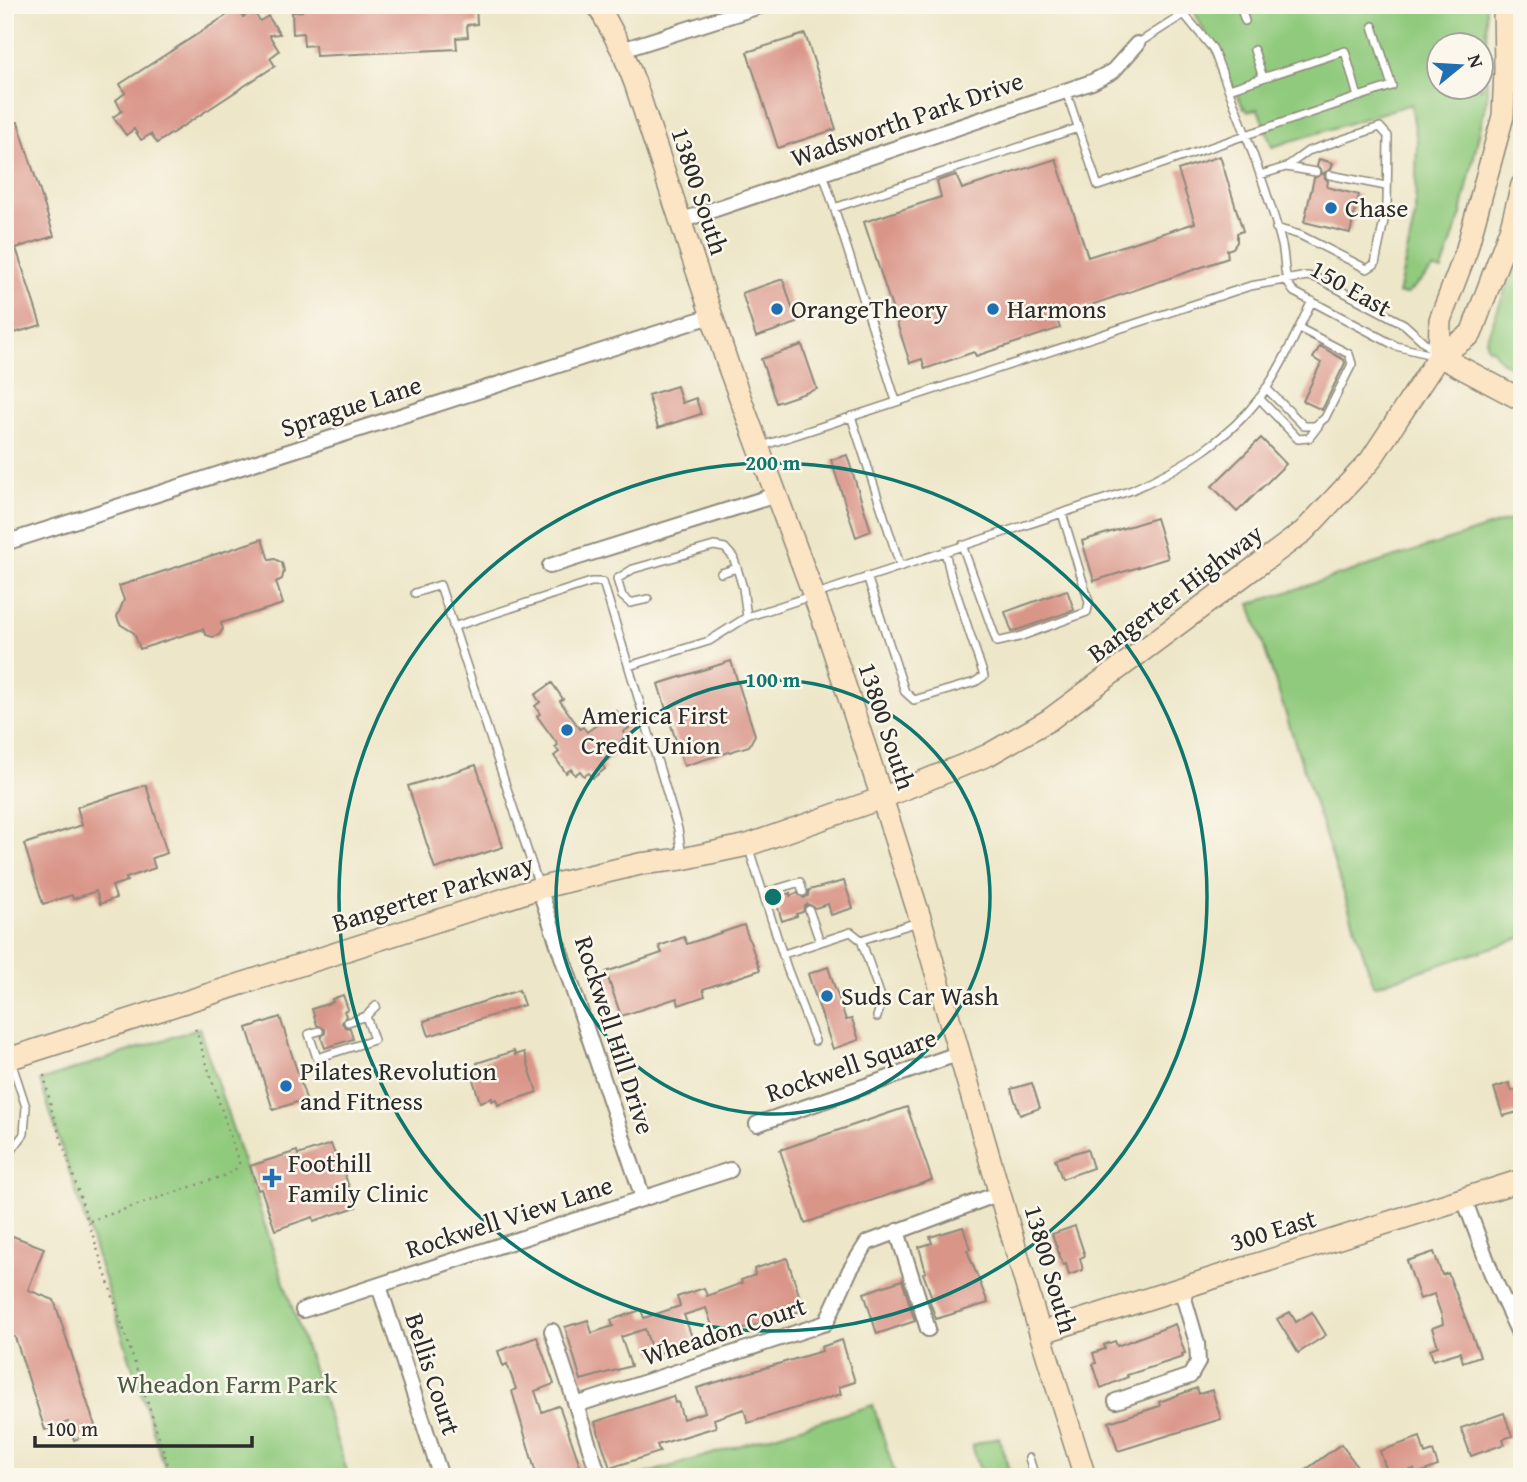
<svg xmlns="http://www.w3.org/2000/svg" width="1527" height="1482" font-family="'Gentium Book Plus',serif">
<rect width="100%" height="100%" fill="#fbf7ec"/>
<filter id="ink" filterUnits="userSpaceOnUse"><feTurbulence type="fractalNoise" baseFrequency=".0143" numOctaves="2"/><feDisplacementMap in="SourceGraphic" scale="14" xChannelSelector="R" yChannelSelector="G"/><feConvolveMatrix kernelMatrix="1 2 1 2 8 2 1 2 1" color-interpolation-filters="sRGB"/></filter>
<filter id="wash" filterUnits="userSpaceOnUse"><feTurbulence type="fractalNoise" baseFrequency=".00686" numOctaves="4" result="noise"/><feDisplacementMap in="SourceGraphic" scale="28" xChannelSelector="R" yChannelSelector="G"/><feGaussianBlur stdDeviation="1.57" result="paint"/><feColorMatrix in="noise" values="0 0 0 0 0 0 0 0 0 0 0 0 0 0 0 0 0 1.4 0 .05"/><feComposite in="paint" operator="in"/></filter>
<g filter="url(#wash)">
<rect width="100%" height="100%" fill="#ede6c8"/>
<!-- green -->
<path fill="#90ca7d" stroke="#5e7a54" stroke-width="2" fill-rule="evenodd" d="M1191,5h295l1,93 -26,116 -19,56 -9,-1 -26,25h-9l17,-78 2,-75 -6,-37 -139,43 -14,-38 -10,2 -4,-3zM1440,46h42v42h-42z
M1522,247v126l-21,-12 -8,-11 -6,-3 -1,-7z
M1522,516v422l-148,48 -124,-382z
M199,1028l150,449h-181l-128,-396z
M873,1405l23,72h-260z
M999,1437l12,40h-29l-10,-32z"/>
<g id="blocks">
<!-- building -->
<path fill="#da9589" d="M302,5h174l1,19 -10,1 1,12 -12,1 1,11 -141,7 -1,-11 -11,1 -1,-13 -10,1 -1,-22 10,-1z
M238,8l5,9 10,-6 7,10 8,-5 12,18 -11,1 10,16 -9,7 5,8 -118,77 -6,-9 -10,6 -7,-11 -8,6 -13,-18 9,-6 -6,-11 9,-7 -5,-9z
M805,34l31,95 -58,19 -31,-96z
M18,122l36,114 -38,12 25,77 -36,11v-210z
M1220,156l23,75 -6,2v9l-4,6 -6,2 1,8 -172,59 4,11 -84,28 -2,-4 -49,17 -3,-10 -12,4 -46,-141 77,-25 -4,-16 19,-6 6,14 94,-30 32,98 107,-34 -17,-53z
M1319,159l14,4 -2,6 -7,4 1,5 3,3 -1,6 32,8 -9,38 -46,-11 10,-44 8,-4 -1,-5 -4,-3z
M783,279l14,44 -41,14 -14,-44z
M802,345l15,44 -41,14 -15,-44z
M1320,346l24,14 1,3 -23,47 -19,-9 18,-38 -8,-5z
M677,386l5,17 14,-5 5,16 -43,14 -10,-33z
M1261,438l25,26 -49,48 -25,-26z
M847,455l24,76 -15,6 -25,-77z
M1156,518l12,40 -74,23 -12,-40z
M262,539l7,21 6,-1 7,4 2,8 -2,8 -6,3 7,22 -62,19 2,6 -4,6 -6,2 -7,-2 -3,-6 -63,20 -6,-16 -14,-9 -3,-7 7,-17 -5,-14z
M1067,590l7,20 -62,22 -7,-20z
M731,661l24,74 -6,11 -65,20 -26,-82z
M552,683l11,16 -3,2 20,28 3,-2 4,5 29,-21 13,17 -6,4 4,6 -4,2 4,6 -25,18 3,5 -12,9 -4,-5 -5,3 -4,-5 -5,4 -4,-6 -5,4 -12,-17 5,-4 -4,-5 3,-2 -21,-29 3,-2 -5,-8 5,-4 -5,-7z
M476,765l27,82 -68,22 -27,-83z
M146,785l21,68 -15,5 3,10 -29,10 1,3 -15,5 4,12 -16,6 -4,-13 -23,8 -1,-4 -29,9 -19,-60 58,-19 -5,-18z
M844,881l9,27 -22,7 -3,-11 -13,4 -7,-4 -4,3 -1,5 -7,2 1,2 -15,5 -7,-23 15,-5v3l7,-3 7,5 4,-2 1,-6z
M744,925l16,45 -57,19 2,7 -26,9 -2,-7 -56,18 -15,-44 56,-19 -3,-7 25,-9 3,7z
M828,967l18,53 6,-1 7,21 -26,9 -25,-75z
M519,990l5,15 -95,31 -5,-15z
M343,995l5,14 -4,2 2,5 -4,7 3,4 5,1 3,11 -28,9 -4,-11 4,-4v-4l-8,-4 -5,-16 21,-7 -1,-3z
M280,1017l26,82 -33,11 -26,-82z
M514,1051l1,4 9,-3 13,40 -39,13 -2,-6 -4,2v-3l-12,4 -10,-32 8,-3 -1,-4z
M1032,1083l8,25 -20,7 -9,-26z
M1509,1083l3,8 7,-2 3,18 -5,2 1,3 -15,4 -9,-28z
M907,1107l25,73 -127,43 -25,-73z
M331,1144l9,24 2,-1 14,40 -42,14 -1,-4 -38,13 -14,-41 -3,1 -8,-24 47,-15 1,4z
M1087,1149l6,19 -31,11 -7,-20z
M1075,1226l10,30 -5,2 3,12 -14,5 -3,-11 -3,1 -11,-31z
M963,1227l7,22 -3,1 21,53 -52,16 -7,-20 3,-1 -9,-25 3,-1 -7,-25 13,-4 -2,-6z
M5,1233l39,15 -16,42 26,10 43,132 -23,8 -6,-18 -23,8 -30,-93 -10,-3z
M1434,1252l8,23 6,-2 32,83 -17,6 -3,-10 -27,8 -3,-11 8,-3 -6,-18 11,-4 -1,-7 -8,-23 -14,5 -13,-38z
M787,1258l17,52 -88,27 -10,-29 -22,7 9,25 -2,1 1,5 -15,5 -2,-3 -22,7 -8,-26 -24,8 10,29 -50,14 -16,-53 23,-7 4,13 21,-7 -2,-6 30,-10 3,8 36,-12 -3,-9 27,-9 3,8 35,-13 -1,-3 14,-5 -1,-6z
M902,1280l13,41 -38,13 -13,-41z
M1290,1312l6,10 16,-10 14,23 -28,18 -21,-34z
M1175,1324l10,29 -3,1 1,3 -56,18 1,2 -27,11 -8,-24 3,-1 -3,-10 12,-4 -1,-4 11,-4 2,5z
M537,1337l17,47 -19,7 7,21 16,-6 2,2 24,69h-47l-25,-86 4,-2 -9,-25 -4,2 -5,-15z
M842,1340l13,42 -16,5 2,7 -93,29 -4,-14 -30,10 2,8 -59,18 3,7 -50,16 -15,-46 78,-26 2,7 3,-1 5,17 22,-7 -8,-24 125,-37 -1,-4z
M1197,1388l2,6 13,-4 9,29 -103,32 -9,-29 51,-16 -1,-4z
M1504,1413l8,23 -9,3 2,5 -34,12 -10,-28z
M1420,1437l5,17 8,-3 5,15 -22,8 -2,-5 -25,8 -9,-26z
M1341,1444l24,33h-69z"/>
</g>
</g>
<g filter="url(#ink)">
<use href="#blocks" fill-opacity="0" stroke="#8c887a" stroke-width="2"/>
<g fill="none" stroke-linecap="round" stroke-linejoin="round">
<defs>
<path id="lane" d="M1184,14l29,35 33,86 112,-38 -13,-46 -116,38
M1245,21l-3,-9 5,-7
M1137,44l47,-30 -6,-9
M1254,50l9,28
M1066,91l32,95 148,-51c13,36 27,73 36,110 4,17 0,33 12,47l102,54 40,10
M1358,97l34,-11 -19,-60
M1286,167l30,5
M823,173l73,228
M1260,175l26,-8 22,-16 72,-24 8,9 -1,70 -12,58 -8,5 -67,-34 -24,-7
M1330,175l56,11
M834,208l244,-80
M1266,388l38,38h11l10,-8 27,-54 -3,-10 -50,-26
M1259,398l39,41 11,-1 10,-13
M851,416l49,149
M762,446l488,-160 57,-10 10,2 87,46 32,29
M962,545l35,97 22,-5 68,-25 2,-10 -27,-89
M737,568l6,20 4,29
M867,576l38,116 9,8 61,-18 9,-6 -33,-99 -6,-26
M415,593l25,-8 99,301
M648,599l-18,4 -8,-7 -5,-17 16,-10 81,-23 11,2 8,9 4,11 -16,5
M453,627l138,-45h12l75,247 4,28
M629,666l80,-25 38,-24 385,-127c49,-22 96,-50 129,-94 21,-29 35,-63 51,-95
M748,846l39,122 28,73
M764,893l36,-11 3,10
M809,910l11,32
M861,940l21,60 -5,17
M784,954l67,-22 10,8 57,-18
M348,1022l18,-6 10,-10
M319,1031l-10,3 8,24 57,-18 -8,-24
M9,1154l15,-20 2,-27 -15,-46
M1029,1458l6,19"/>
<path id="street" d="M622,50l141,-45
M680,221l412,-139 21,-11 24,-27
M5,543l706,-227
M550,566l226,-71
M539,888l104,310
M757,1124l203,-71
M1464,1199l29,78 29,63
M897,1231l31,98
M379,1286l62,191
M303,1310l427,-140
M552,1331l44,136
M1116,1401l74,-25 8,-14 -1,-19 -16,-55
M576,1405l250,-82 24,-53 17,-27 133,-50"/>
<path id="secondary" d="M598,5l24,45 13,33 94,285 97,260 56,170 39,123 119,412 45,144
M1439,356l1,-36 26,-68 37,-136 2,-46 -1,-65
M1439,356l83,44
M5,1060l534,-172 101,-24 42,-5 66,-14 134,-47 106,-43 61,-35 255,-189 66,-70 69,-105 32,-22 40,-107 11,-42
M1040,1333l482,-153"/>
</defs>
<!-- lane casing -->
<use href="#lane" stroke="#8c887a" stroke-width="10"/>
<!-- street casing -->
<use href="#street" stroke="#8c887a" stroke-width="18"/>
<!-- secondary casing -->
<use href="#secondary" stroke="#8c887a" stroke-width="24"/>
<!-- path -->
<path stroke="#8c887a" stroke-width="2.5" stroke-dasharray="2 5" stroke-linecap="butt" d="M44,1075l8,36 120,366
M90,1221l136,-46 8,-4 5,-8 -44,-135"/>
<!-- lane -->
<use href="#lane" stroke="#fff" stroke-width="7"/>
<!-- street -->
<use href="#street" stroke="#fff" stroke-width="14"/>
<!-- secondary -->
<use href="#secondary" stroke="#fce5c4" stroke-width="21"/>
</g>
</g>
<!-- distance rings -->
<g fill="none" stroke="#0f766e" stroke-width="3.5">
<circle cx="773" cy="897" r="217"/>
<circle cx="773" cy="897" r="434"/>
</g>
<!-- markers -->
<g fill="#1f6fb2" stroke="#fbf7ec" stroke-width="2.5">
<circle cx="1331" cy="208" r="7"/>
<circle cx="777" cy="309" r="7"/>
<circle cx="993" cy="309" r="7"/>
<circle cx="567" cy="730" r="7"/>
<circle cx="827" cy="996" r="7"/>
<circle cx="286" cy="1086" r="7"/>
<path d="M268.5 1167.5h7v7h7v7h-7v7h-7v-7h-7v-7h7z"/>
</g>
<g text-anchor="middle" stroke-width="5" stroke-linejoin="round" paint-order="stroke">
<!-- street labels -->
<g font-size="26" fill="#2b2b2b" stroke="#fbf7ec">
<text transform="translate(907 119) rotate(-19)" y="9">Wadsworth Park Drive</text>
<text transform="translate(700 191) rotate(72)" y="9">13800 South</text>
<text transform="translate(1351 288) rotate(30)" y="9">150 East</text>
<text transform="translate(351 406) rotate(-18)" y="9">Sprague Lane</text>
<text transform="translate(1175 593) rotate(-37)" y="9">Bangerter Highway</text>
<text transform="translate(887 726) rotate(72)" y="9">13800 South</text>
<text transform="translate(433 893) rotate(-17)" y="9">Bangerter Parkway</text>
<text transform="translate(615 1035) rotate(72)" y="9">Rockwell Hill Drive</text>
<text transform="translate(851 1065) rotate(-19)" y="9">Rockwell Square</text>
<text transform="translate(509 1217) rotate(-18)" y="9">Rockwell View Lane</text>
<text transform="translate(1273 1230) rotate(-17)" y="9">300 East</text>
<text transform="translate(1051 1269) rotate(74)" y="9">13800 South</text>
<text transform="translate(724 1331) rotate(-18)" y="9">Wheadon Court</text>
<text transform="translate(433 1374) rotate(72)" y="9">Bellis Court</text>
</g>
<!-- poi labels -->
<g font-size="26" fill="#2b2b2b" stroke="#fbf7ec" text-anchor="start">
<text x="1345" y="217">Chase</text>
<text x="791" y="318">OrangeTheory</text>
<text x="1007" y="318">Harmons</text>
<text x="581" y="724">America First<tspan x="581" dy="30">Credit Union</tspan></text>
<text x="841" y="1005">Suds Car Wash</text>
<text x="300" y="1080">Pilates Revolution<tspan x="300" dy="30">and Fitness</tspan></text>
<text x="288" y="1172">Foothill<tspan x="288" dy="30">Family Clinic</tspan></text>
</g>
<!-- park labels -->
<g font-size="26" fill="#495b44" stroke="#fbf7ec">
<text x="227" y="1393">Wheadon Farm Park</text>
</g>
</g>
<circle cx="773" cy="897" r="10" fill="#0f766e" stroke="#fbf7ec" stroke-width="3.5"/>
<g font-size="21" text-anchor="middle" font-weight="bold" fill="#0f766e" stroke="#fbf7ec" stroke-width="5" stroke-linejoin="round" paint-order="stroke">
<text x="773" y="470">200 m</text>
<text x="773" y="687">100 m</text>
</g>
<!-- margin -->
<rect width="1527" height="1482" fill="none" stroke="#fbf7ec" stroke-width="28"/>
<!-- north arrow -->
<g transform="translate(1460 66) rotate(72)"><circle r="33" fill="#fbf7ec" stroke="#a8a59f" stroke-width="2"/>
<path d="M0-5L12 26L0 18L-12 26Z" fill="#1f6fb2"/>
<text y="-10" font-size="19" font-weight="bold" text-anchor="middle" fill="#2b2b2b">N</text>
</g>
<!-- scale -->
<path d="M35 1436v10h217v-10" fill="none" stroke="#2b2b2b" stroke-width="3.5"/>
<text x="46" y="1436" font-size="21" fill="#2b2b2b" stroke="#fbf7ec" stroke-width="5" paint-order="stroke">100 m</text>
</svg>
